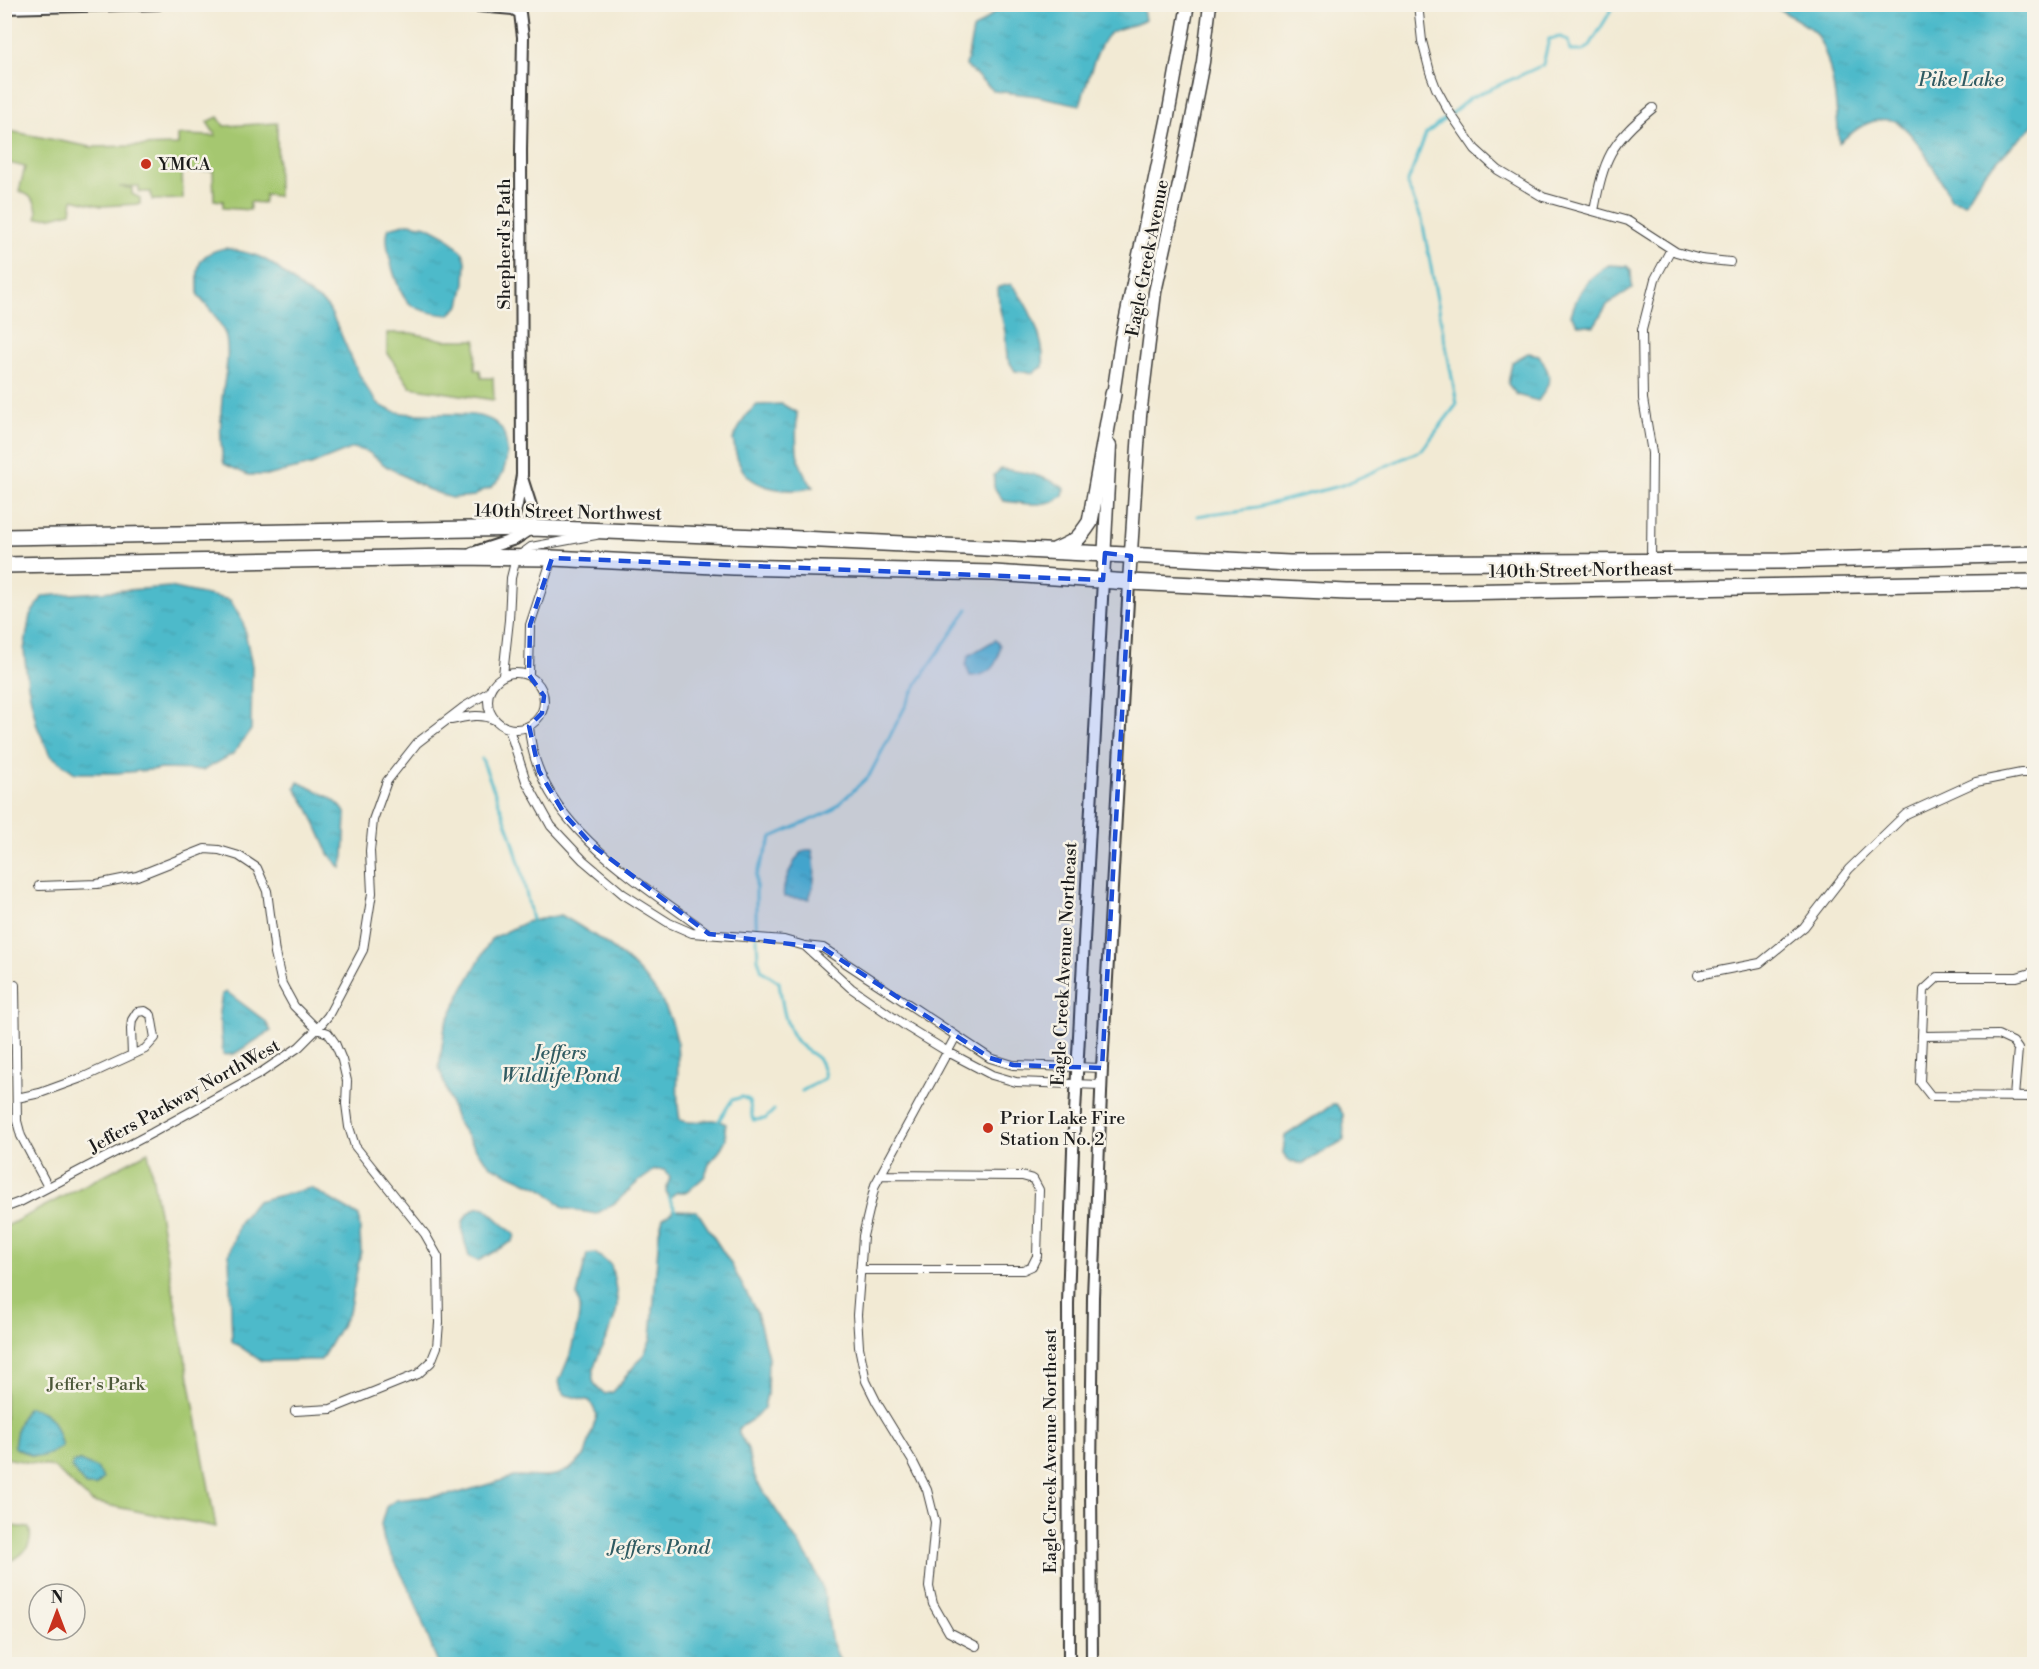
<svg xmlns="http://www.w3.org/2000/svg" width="2039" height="1669" font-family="'Libre Bodoni',serif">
<defs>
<pattern id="water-ripples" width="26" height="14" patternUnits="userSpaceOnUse" patternTransform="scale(1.5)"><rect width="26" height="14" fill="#4ebaca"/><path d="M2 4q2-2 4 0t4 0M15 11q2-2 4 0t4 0" fill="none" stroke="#449fad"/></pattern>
</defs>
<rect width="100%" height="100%" fill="#f7f3e8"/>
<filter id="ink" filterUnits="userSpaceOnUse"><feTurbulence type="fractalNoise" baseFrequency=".0167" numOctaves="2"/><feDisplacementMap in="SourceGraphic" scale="12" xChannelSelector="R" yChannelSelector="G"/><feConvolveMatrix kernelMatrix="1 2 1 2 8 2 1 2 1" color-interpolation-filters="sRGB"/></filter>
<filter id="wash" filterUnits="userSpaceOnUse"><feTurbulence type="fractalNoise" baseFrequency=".008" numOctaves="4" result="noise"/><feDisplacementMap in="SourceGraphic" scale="24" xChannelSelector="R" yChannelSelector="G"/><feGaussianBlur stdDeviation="1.35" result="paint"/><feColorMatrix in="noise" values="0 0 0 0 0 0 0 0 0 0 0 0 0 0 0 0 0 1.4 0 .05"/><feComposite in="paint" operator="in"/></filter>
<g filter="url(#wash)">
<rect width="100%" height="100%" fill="#f2ead4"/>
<!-- green -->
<path fill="#a5c76f" stroke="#607246" stroke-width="1.5" d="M218,117l6,9 53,-3 1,73 -13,-1 -1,8 -14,-1v8l-27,-2v-7l-9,-1 -1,-30 -31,2 1,27 -31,1 -1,-8h-12v-6l-20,1 13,1v6l8,4v6l-39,2 -28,-7 -2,13 -19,5 -15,1c1,-15 -4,-22 -18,-27l6,-24 -20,-5 4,-31 82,16 87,-2v-10l38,1 -9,-14z
M387,333h24l33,7h32l-1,30h5l1,8h12l1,22 -84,-13 -23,-35z
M148,1152l68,375 -124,-25 -39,-35 -48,-9v-231z
M11,1526l18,2c6,17 -8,31 -24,34v-34z"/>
<!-- water -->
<path fill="url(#water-ripples)" stroke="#356b73" stroke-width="1.5" d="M1140,4l3,5 2,11c-11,7 -25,6 -36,14 -12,10 -24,56 -29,71l-43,-9 -43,-5 -28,-25 7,-36 31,-25z
M1771,5h263v120l-51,49 -18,29 -14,-4c-12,-21 -33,-64 -54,-77 -3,-2 -13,-3 -18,-2 -15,2 -29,14 -40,23 -2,-31 -5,-84 -24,-110 -6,-8 -34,-22 -44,-28z
M409,223l18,3 19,10 17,17 3,8 -1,22 -5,22 -11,10c-13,-1 -29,-3 -40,-12 -12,-10 -27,-62 -20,-75z
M225,248c13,3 28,5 39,11 15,8 26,21 40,31 8,6 20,11 25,19 14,26 29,72 48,93 26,28 112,-7 127,32 6,18 3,43 -14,54 -6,3 -10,2 -15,8l-24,2 -24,-9 -41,-23 -18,-14 -15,-4 -42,17 -41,10h-22l-24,-11c-5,-22 -4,-43 -2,-65 2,-20 9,-45 3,-65 -6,-15 -16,-26 -27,-38 0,-28 -5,-41 27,-48z
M1609,265l18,1 4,4 1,18 -25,17 -13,21 -16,-2 -7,-9c7,-24 16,-37 38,-50z
M1011,284c17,18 35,58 32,83l-11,6 -17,-2 -8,-13 -2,-27 -6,-26 -1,-18z
M1528,353l11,2c12,21 15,25 -1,46l-21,-6 -9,-11 4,-22z
M782,404l15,9c-1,32 -4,47 16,74 -22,7 -60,3 -72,-20 -5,-8 -6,-19 -8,-28l13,-24 11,-10z
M1001,469c21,2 45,7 63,19l-1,8c-18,13 -40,7 -60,5l-9,-14v-12z
M170,587l60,13 13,22 9,44 -1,64 -18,24 -29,16 -44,-1 -43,4h-42l-25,-18 -13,-29 -9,-40 -4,-36 6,-35 13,-19z
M995,640l5,5c-1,18 -10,32 -30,31l-4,-10 2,-10z
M298,782c15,8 42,16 48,33l-2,42 -3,11 -12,-14 -20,-45 -14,-21z
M806,850h6c5,17 3,33 -3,49l-25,-2c-3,-11 11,-43 22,-47z
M561,915c47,27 103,64 115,122 5,28 -2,55 4,83 16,7 29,-6 46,4l-1,6 1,9 -7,13 -9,10 -6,15 -17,15h-10l-8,6 -3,-7 4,-14 -6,-7h-9l-17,12 -23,21 -19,11 -32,-6 -20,-18 -53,-24 -13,-14 -22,-32 -17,-53 6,-41 18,-37 28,-50 35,-17z
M227,992l38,29 6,10 -37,23 -11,1 -4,-43 3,-18z
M1332,1105h5l6,9 1,26 -42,24 -13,-3 -6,-8 2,-17z
M311,1188l48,28 2,35 -12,61 -28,48 -60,1 -29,-20 -3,-87 10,-32 18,-21z
M479,1207l6,1 30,27 -2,6 -35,20 -9,-4c-5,-20 -16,-39 10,-50z
M674,1210l23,1 34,53 26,49 11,44 -1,37 -3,14 -8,9 -17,11v6l9,15 2,14 7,19 54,80 13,29 7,48 10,25h-403l-26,-70 -28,-53 -3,-17 5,-17 10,-7 59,-6 62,-18 28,1 14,-3 11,-5 15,-14 12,-40 -7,-14 -24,-6 -5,-5 -2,-9 11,-26 8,-33 2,-15 -3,-12 10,-41 8,-1 16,12c3,13 7,29 6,42 -2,21 -27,56 -24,73 1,6 8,10 12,14l8,-2 31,-38 7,-15 8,-107 4,-14z
M28,1407c25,5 27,17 34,39 -21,15 -26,13 -48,1 2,-14 4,-29 14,-40z
M80,1461l17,7 6,11 -8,7h-9l-15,-19 2,-5z"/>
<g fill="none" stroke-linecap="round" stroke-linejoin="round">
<!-- stream -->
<path stroke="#4ebaca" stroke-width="3" d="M1197,516l60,-9 86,-22 79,-35 35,-46 -35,-184 -15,-36 19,-50 44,-36 73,-33 6,-26 11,-2 8,3 2,11h12l7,-4 26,-43
M482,759l28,73 11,37 11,51
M802,1091l23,-13c-4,-28 -13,-19 -28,-36 -13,-17 -15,-40 -18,-60l-17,-11 -4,-12 -2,-40v-44l16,-38 59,-26 38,-35 49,-94 50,-73
M718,1122l14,-22 10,-3 7,3 4,20 12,-1 9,-9
M670,1196l-1,2 7,13"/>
</g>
</g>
<g filter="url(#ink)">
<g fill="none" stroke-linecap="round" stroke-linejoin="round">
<defs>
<path id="street" d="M1418,4l4,37 8,31 6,16 12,22 27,39 23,21 45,27 85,24 48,31 25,7 29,3
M1594,211c10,-53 16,-68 59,-103
M1651,562l1,-109 -9,-54 -1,-69 13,-51 16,-30
M488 701a28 28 0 1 1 56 0a28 28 0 1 1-56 0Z
M503,675l6,-55 2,-42 5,-20 15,-11 65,-12
M529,675l1,-50 22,-67
M451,720c16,-3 28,-7 44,0
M529,726c6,98 110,155 180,208
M509,729l17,52 25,45 32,34 40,34 46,29 23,10 92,7 21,6 18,2 167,110 23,7 89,3
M39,886l58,-2 40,-8 68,-27 14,1 20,6 18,12 10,23 8,62 7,31 12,22 23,23 11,4 7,10 7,17 5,21 -1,23 3,23 6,19 70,88 13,23 1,66 -2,24 -6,15 -13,12 -87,35 -36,2
M805,946l46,42 56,39 41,25 44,23 24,7 85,3
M2034,972l-17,5h-79l-14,13 -4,92 11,14 103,1
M1698,975l62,-12 44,-36 45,-58 57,-55 70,-32 45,-9h13
M15,985l2,136 4,15 27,51
M956,1036l-81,149 -12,51 -6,79 2,32 7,34 11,22 36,59 14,28 8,32 -6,65 4,17 16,28 27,14
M1922,1036l76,-1 15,7 5,7 -4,48
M17,1098l23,-5 44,-16 61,-28 10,-11 -4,-23 -6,-4 -8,1 -5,8 -1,9 1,26
M4,1208l16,-6 132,-69 107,-59 40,-27 18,-18 11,-13 35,-66 9,-57 -2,-42 3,-31 14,-39 30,-38 47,-36 25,-15
M860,1270h163l9,-4 5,-10 2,-66 -6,-11 -11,-3 -142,-1"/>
<path id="secondary" d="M456,4l57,5 7,4 3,24 -2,113 1,325 -5,30 -3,11 -15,12
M4,8l155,-4
M472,553l43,-14 17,-11 -1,-22 -9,-28
M1069,1664l-1,-360 5,-154 30,-570
M1092,1664l-1,-187 2,-180 9,-229 27,-486"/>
<path id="primary" d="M1112,402l9,-61 47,-225 20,-112
M1103,580l7,-134
M1129,582l11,-166 15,-124 25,-112 23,-118 7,-58"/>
<path id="highway" d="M4,537l528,-9 249,10 509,25 492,-2 252,-7
M1056,550c21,-9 22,-10 34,-28l23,-128
M4,565l450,-8 98,1 182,9 260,6 135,9 218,10h104l583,-10"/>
</defs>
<!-- street casing -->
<use href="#street" stroke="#3c3b38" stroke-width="10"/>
<!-- secondary casing -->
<use href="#secondary" stroke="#3c3b38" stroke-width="14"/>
<!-- primary casing -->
<use href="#primary" stroke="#3c3b38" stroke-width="15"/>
<!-- highway casing -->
<use href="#highway" stroke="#3c3b38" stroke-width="18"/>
<!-- street -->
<use href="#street" stroke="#fff" stroke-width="8"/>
<!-- secondary -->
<use href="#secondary" stroke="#fff" stroke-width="10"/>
<!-- primary -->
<use href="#primary" stroke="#fff" stroke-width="12"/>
<!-- highway -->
<use href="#highway" stroke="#fff" stroke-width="15"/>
</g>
</g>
<!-- marked area -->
<path fill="#1d4ed8" fill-opacity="0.2" stroke="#1d4ed8" stroke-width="4.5" stroke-dasharray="12 8" stroke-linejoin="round" d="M1105,553l26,3 -29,512 -89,-3 -23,-7 -167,-110 -114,-14 -117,-89 -27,-30 -26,-44 -10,-45 13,-13 2,-17 -15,-21 1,-50 22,-67 551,22z"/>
<!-- markers -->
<g fill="#c8321e" stroke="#f7f3e8" stroke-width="2">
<circle cx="146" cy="164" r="6"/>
<circle cx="988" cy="1128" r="6"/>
</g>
<g text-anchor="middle" stroke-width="5" stroke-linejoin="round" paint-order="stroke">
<!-- poi labels -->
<g font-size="18" fill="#1c1c1c" stroke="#f7f3e8" text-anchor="start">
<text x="158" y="170">YMCA</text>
<text x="1000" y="1124">Prior Lake Fire<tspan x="1000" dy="21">Station No. 2</tspan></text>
</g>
<!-- street labels -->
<g font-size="18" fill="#1c1c1c" stroke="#f7f3e8">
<text transform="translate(504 244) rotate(-90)" y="6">Shepherd's Path</text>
<text transform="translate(1147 258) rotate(-79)" y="6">Eagle Creek Avenue</text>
<text transform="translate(568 512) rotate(1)" y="6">140th Street Northwest</text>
<text transform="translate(1581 570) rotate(-1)" y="6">140th Street Northeast</text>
<text transform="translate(1064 964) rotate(-87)" y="6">Eagle Creek Avenue Northeast</text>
<text transform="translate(184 1096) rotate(-29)" y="6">Jeffers Parkway NorthWest</text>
<text transform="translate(1050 1451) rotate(-90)" y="6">Eagle Creek Avenue Northeast</text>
</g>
<!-- park labels -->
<g font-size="18" fill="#4c5839" stroke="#f7f3e8">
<text x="96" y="1390">Jeffer's Park</text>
</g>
<!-- water labels -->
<g font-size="20" font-style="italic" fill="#305b62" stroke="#f7f3e8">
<text x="1961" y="86">Pike Lake</text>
<text x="560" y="1059">Jeffers<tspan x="560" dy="23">Wildlife Pond</tspan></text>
<text x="659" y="1554">Jeffers Pond</text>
</g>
</g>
<!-- margin -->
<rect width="2039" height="1669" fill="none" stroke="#f7f3e8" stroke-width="24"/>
<!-- north arrow -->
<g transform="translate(57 1612)"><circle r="28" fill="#f7f3e8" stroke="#9f9d96" stroke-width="1.5"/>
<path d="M0-4.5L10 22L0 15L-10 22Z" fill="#c8321e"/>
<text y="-9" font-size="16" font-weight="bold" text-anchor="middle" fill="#1c1c1c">N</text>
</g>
</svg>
